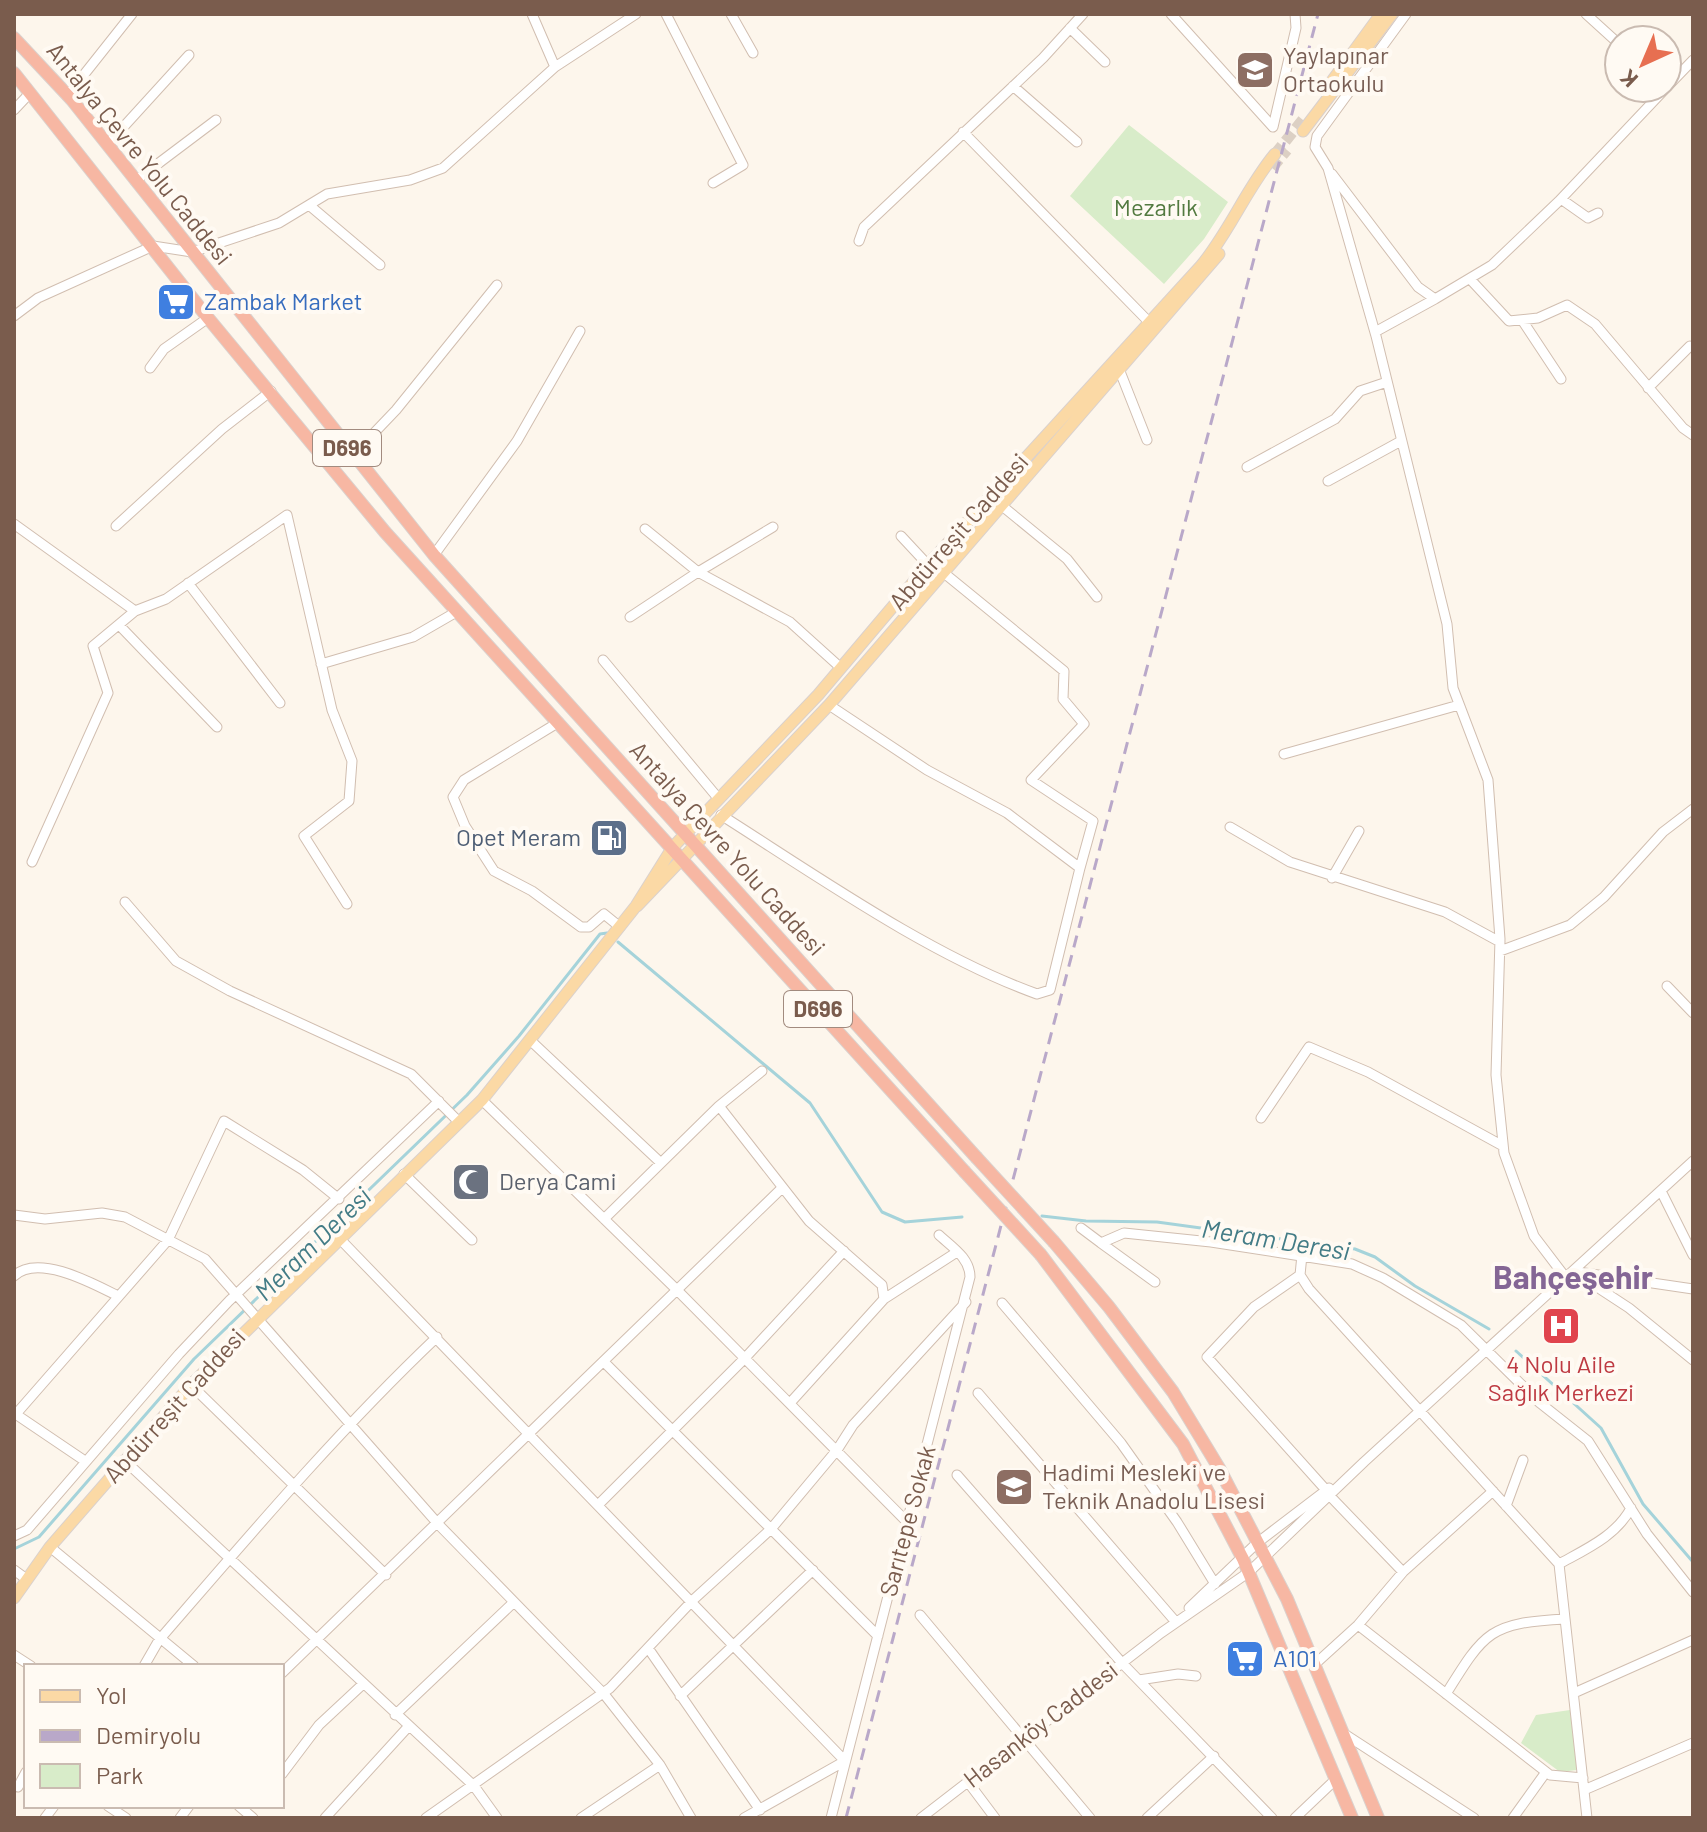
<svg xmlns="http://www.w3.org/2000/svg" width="1707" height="1832" font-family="Barlow,sans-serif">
<rect width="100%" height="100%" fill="#fdf6ec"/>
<!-- green -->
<path fill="#d8ecc9" d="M1129,125l99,77 -24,37 -40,45 -94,-88z
M1570,1710l7,60 -17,2 -39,-29 15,-28z"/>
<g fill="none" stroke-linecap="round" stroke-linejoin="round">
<!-- stream -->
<path stroke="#a5d3da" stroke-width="3" d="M618,942l192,161 72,109 23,10 57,-5
M1042,1216l44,5 71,1 198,27 20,8 40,29 74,43
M1516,1351l85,77 42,76 50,58
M14,1549l25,-12 155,-178 273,-264 52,-59 81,-102 7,-1"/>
<!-- major-tunnel -->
<path stroke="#dcd0c4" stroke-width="11" stroke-dasharray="11 5.5" stroke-linecap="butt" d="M1275,154l30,-37
M1272,168l15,-18"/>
<defs>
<path id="minor" d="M532,14l23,53
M666,14l77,151 -30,18
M731,14l22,39
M1171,14l102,113
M1406,14l-89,122 -2,11 13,21 48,168 71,288 6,64 35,92 12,159 -4,136 8,78 30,83 32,42
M1586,14l33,30
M1070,28l35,34
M1013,86l64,56
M1667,87l26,-27
M67,96l65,-82
M14,110l16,-17
M1273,127l23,-99 -1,-14
M963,132l185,189
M107,145l82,-90
M1332,174l86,113 17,12 57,-34 67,-64 107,-113
M135,181l81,-61
M1561,199l27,19 10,-5
M309,205l71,60
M859,241l5,-14 179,-169 40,-44
M1470,279l39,42 29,-3 29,-13 28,19 88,104 10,7
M14,316l24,-18 115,-52 39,6 87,-29 48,-29 83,-14 33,-12 112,-101 81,-53
M1522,320l39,59
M1375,332l60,-33
M150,368l14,-19 44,-31
M1119,369l28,71
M1648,388l42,-42
M353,455l43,-45 101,-125
M1247,467l88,-48 25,-28 27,-9
M1328,481l73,-40
M1001,505l66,54 30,38
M14,524l121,87 31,-12 121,-84 45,195 20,51 -3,40 -45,35 43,68
M116,526l106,-97 49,-38
M645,529l53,43 75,-45
M901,536l27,29
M434,555l83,-114 63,-110
M944,573l120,98 -1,28 21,25 -53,56 62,41 -13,47
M188,583l92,120
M630,617l68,-45 92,50 51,46
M119,625l98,102
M603,660l115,138
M321,664l92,-27 45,-26
M559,722l-95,58 -11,17 12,29 29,45 38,20 49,36h8l15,-13 16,13
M1284,754l175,-49
M721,815c96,61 210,141 316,179l13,-4 30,-122 -73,-55 -80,-43 -98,-65
M1230,827l60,35 155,50 55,30
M32,862l76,-169 -15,-47 42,-35
M1332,878l27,-47
M125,902l51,59 54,30 181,83 48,48
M1500,951l70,-26 34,-28 59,-65 30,-23
M1667,986l26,27
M531,1041l130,122
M482,1100l196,191 230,232
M719,1106l90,115 73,64 2,14 -94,104
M1261,1118l48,-71 59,25 135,74
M404,1174l68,66
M1661,1191l32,64
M14,1215l31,4 57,-6 23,4 80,42 234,266 165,169 56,71 31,53
M604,1219l115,-113 43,-35
M1081,1228l20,15
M339,1238l506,523 -101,57
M1302,1255l-2,20 9,14 250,275 28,254
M1574,1272l55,36 64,52
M1578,1272l115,17
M1300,1275l-46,32 -47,50 119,133
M14,1276c24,-23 80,8 104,20
M1155,1282l-54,-39 23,-10 87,9 141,22 31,14 78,47 79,78 48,38 59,93 46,58
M884,1299l73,-47
M1002,1303l119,140 56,79 38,62
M605,1363l273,273
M191,1385l195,190
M978,1393l197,228
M14,1413l71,48
M16,1414l152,-174 56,-119 79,49 36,29
M124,1460l350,326 23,32
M957,1475l165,188 150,155
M1329,1495l74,77
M599,1504l146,-146 99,-107
M1506,1506l17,-46
M14,1536l13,-6 152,-176 50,-53 210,-200
M50,1547l144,119
M1559,1564c27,-15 57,-28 72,-56
M14,1570l11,8
M1189,1608l68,-65 72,-55
M920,1615l170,203
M1358,1625l192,150 33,3
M648,1648l112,162
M14,1655l17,11
M1314,1665l44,-40 45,-53 90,-81
M144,1666l15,-26c90,-104 178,-208 278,-303
M282,1673l500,-485
M1139,1680l39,-6 18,2
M1574,1693l119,-53
M1446,1694c39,-63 44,-71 119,-75
M680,1696l133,-126
M395,1715l119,-113
M1343,1733l131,85
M282,1774l37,-49 44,-41
M968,1782l27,36
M14,1785l4,2 8,-15
M1584,1790l109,-47
M108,1806l18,12
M239,1806l14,12
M45,1818l9,-12
M180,1818l9,-12
M325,1818l83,-91
M426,1818l184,-130 83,-88 78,-71 66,-79 16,-25 113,-123
M581,1818l79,-53
M831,1818l139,-541c0,-19 -18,-30 -31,-42
M921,1818l240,-185 88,-61 115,-110 329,-301
M1147,1818l67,-62
M1295,1818l40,-38
M1513,1818l33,-46"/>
<path id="major" d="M1327,88l54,-74
M1303,131l89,-117
M637,906l192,-201 390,-451
M14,1598l36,-51 141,-162 291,-285 154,-194 37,-59 145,-152 110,-130 273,-299c29,-35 45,-77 74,-112"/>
<path id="highway" d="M14,38l58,62 362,455 542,602
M14,73l194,245 177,214 579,639
M1054,1242l55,65 64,85 46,76 68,131 91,219
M1041,1255l142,189 60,115 109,259"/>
</defs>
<!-- minor casing -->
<use href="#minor" stroke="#d1beb0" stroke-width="11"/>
<!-- major casing -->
<use href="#major" stroke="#dad1cd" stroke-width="13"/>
<!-- highway casing -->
<use href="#highway" stroke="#dad1cd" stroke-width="14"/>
<!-- minor -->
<use href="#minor" stroke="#fff" stroke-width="9"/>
<!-- major -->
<use href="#major" stroke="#fbd9a5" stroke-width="11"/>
<!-- highway -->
<use href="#highway" stroke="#f7b7a3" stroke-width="12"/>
<!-- rail -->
<path stroke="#b9a8c9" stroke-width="3" stroke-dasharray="12 8" stroke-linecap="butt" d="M846,1818l472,-1804"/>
<defs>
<path id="highway-bridge" d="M976,1157l78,85
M964,1171l77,84"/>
</defs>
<!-- highway-bridge casing -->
<use href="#highway-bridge" stroke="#dad1cd" stroke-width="14" stroke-linecap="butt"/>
<!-- highway-bridge -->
<use href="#highway-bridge" stroke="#f7b7a3" stroke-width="12"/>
</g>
<!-- icons -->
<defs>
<symbol id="school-square" viewBox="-11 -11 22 22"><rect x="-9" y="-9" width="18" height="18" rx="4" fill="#8d6e63" stroke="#fffaf3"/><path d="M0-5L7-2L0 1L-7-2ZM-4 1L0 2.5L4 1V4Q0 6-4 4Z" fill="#fff"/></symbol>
<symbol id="supermarket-square" viewBox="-11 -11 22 22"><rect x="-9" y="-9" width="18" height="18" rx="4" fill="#3f7fe0" stroke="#fffaf3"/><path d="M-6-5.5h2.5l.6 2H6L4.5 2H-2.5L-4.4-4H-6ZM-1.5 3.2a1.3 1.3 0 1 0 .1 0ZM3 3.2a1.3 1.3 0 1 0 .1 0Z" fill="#fff"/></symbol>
<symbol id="fuel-square" viewBox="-11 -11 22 22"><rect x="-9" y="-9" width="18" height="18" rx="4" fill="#5c6f8a" stroke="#fffaf3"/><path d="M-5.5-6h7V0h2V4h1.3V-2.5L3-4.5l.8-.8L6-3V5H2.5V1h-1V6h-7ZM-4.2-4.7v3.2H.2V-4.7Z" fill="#fff"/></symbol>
<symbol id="mosque-square" viewBox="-11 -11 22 22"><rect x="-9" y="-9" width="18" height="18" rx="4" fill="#6b7280" stroke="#fffaf3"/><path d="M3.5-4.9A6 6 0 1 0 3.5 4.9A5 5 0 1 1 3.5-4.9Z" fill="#fff"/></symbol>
<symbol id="hospital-square" viewBox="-11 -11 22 22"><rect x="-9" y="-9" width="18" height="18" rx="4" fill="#e0444e" stroke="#fffaf3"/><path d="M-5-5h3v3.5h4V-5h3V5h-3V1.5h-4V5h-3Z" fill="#fff"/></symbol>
</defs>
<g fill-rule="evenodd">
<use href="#school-square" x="1233" y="48" width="44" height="44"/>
<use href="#supermarket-square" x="154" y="280" width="44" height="44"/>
<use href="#fuel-square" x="587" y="816" width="44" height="44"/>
<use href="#mosque-square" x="449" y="1160" width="44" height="44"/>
<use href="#hospital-square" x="1539" y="1304" width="44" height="44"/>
<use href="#school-square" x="992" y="1465" width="44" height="44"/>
<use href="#supermarket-square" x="1223" y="1637" width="44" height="44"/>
</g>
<g text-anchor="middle" stroke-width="8" stroke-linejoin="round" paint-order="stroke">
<!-- shield labels -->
<g fill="#fffaf3" stroke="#a28b7f" stroke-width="2">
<rect x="313" y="430" width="68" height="36" rx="6"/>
<rect x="784" y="991" width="68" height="36" rx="6"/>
</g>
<g font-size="22" font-weight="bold" fill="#7a5c4d">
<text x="347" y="456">D696</text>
<text x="818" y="1017">D696</text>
</g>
<!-- education labels -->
<g font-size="24" fill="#785e54" stroke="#fffaf3" text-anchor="start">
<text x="1283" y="64">Yaylapınar<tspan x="1283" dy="28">Ortaokulu</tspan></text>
<text x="1042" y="1481">Hadimi Mesleki ve<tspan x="1042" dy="28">Teknik Anadolu Lisesi</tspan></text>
</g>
<!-- street labels -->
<g font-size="24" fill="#7a5c4d" stroke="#fffaf3">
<text transform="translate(139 154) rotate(51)" y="8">Antalya Çevre Yolu Caddesi</text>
<text transform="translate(959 532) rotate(-49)" y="8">Abdürreşit Caddesi</text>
<text transform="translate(727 849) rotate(48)" y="8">Antalya Çevre Yolu Caddesi</text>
<text transform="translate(175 1406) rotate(-48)" y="8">Abdürreşit Caddesi</text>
<text transform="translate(908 1521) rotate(-75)" y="8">Sarıtepe Sokak</text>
<text transform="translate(1041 1725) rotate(-38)" y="8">Hasanköy Caddesi</text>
</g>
<!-- park labels -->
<g font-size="24" fill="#537a41" stroke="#fffaf3">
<text x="1156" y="216">Mezarlık</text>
</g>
<!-- shop labels -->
<g font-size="24" fill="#366cbe" stroke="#fffaf3" text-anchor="start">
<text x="204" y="310">Zambak Market</text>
<text x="1273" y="1667">A101</text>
</g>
<!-- service labels -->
<g font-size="24" fill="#4e5e75" stroke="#fffaf3" text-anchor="end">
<text x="581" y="846">Opet Meram</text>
</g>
<!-- worship labels -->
<g font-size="24" fill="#5b616d" stroke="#fffaf3" text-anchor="start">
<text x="499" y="1190">Derya Cami</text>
</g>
<!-- health labels -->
<g font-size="24" fill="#be3a42" stroke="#fffaf3">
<text x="1561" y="1373">4 Nolu Aile<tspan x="1561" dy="28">Sağlık Merkezi</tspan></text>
</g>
<!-- water labels -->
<g font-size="26" font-style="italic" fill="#437c86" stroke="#fffaf3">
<text transform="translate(1276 1240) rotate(9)" y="9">Meram Deresi</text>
<text transform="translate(313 1244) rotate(-44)" y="9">Meram Deresi</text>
</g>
<!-- district labels -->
<g font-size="32" font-weight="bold" fill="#846695" stroke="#fffaf3">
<text x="1573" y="1289">Bahçeşehir</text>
</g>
</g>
<!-- border -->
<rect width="1707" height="1832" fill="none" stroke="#7a5c4d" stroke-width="32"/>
<!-- legend -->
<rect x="24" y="1664" width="260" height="144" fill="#fffaf3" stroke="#cabbb1" stroke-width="2"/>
<rect x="40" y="1690" width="40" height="12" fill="#fbd9a5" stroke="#cabbb1" stroke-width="2"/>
<text x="96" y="1704" font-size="24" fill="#7a5c4d">Yol</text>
<rect x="40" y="1730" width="40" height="12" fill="#b9a8c9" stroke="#cabbb1" stroke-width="2"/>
<text x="96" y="1744" font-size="24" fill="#7a5c4d">Demiryolu</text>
<rect x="40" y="1764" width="40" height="24" fill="#d8ecc9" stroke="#cabbb1" stroke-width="2"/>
<text x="96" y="1784" font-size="24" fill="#7a5c4d">Park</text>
<!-- north arrow -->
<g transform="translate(1643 64) rotate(224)"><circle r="38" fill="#fffaf3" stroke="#cabbb1" stroke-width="2"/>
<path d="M0-6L14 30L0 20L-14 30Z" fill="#e76f51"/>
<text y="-12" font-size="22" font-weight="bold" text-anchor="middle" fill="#7a5c4d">K</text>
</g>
</svg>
